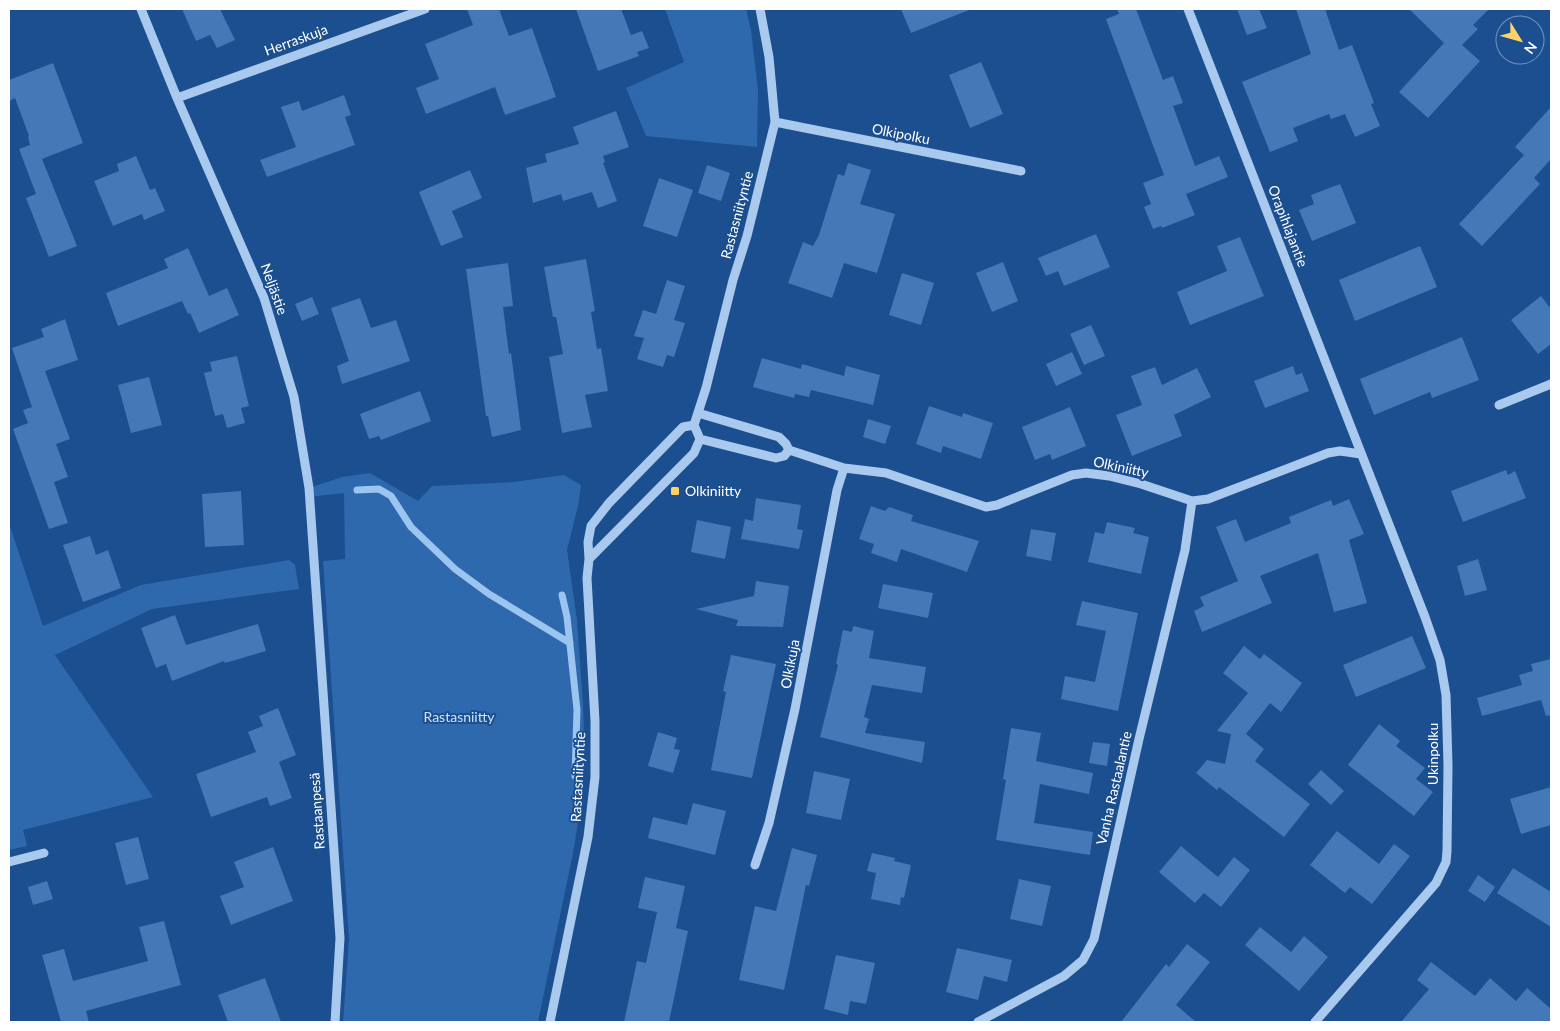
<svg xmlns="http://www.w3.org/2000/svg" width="1560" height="1031" font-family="Lato,sans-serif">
<rect width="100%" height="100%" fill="#1b4f8f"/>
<!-- green -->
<path fill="#2e69ad" d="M665,9h81l5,21 7,60 -1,57 -111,-11 -20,-48 58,-26z
M370,473l48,28 14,-15 82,-4 50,-7 17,10 -3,21 -11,44 10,70 6,84 2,62 -2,26 -10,61 -35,169h-195l6,-84 -26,-377 22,-2 -1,-66 -35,4v-9l33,-11z
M9,523l34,103 98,-41 148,-25 6,5 4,24 -147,20 -97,46 98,142 -130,33 4,16 -18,4z"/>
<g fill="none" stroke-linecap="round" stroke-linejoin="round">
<!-- stream -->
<path stroke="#9cc4f0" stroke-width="7" d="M357,490l22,-1 12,7 20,31 44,42 34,25 81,49
M562,595l5,22 10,93 -2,66"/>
</g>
<!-- building -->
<path fill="#4478b7" d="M182,9h38l15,31 -18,8 -7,-13 -14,6z
M467,9h32l10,27 23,-8 24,69 -51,18 -10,-28 -69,27 -10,-26 23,-9 -14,-35 48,-19z
M576,9h45l10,26 11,-4 7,17 -12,4 2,4 -41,15z
M901,9h68v1l-58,23z
M1117,9h19l27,71 10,-4 10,27 -10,3 22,60 24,-10 9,21 -42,17 9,21 -33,13 -1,-2 -8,3 -9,-22 7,-3 -8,-21 21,-8 -58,-156 13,-5z
M1237,9h22l8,19 -20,7z
M1296,9h29l14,41 13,-5 22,58 -3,1 9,22 -25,11 -10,-23 -14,5 -2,-5 -36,14 5,13 -28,11 -28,-70 69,-28z
M1409,9h80l-16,16 5,4 -16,16 18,16 -52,57 -29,-26 45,-49z
M981,62l22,52 -33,14 -21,-53z
M53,63l30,80 -41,16 35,87 -28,11 -23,-59 10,-4 -17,-45 11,-4 -2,-8 1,-1 -14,-38 -6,3v-21z
M344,95l7,20 -6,2 10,28 -88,32 -7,-17 36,-13 -15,-40 18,-6 3,10z
M1551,107v52l-17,19 6,6 -58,62 -23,-22 65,-69 -9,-8z
M616,111l13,36 -26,9 2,6 -2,1 14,38 -19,7 -6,-16 -29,9 -2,-7 -28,9 -7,-35 21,-6 -2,-8 34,-10 -6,-17z
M136,156l14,34 5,-2 10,23 -21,9 -2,-6 -29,12 -19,-45 25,-10 -2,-7z
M848,163l23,7 -11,34 35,10 -18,59 -33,-10 -12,35 -44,-15 15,-41 10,4 6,-11 19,-61 6,2z
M707,165l23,8 -9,28 -23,-8z
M470,170l12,28 -30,13 11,26 -22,9 -22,-54z
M659,178l34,12 -16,47 -34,-11z
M1340,184l16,39 -44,18 -13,-31 15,-6 -3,-9z
M1096,234l14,33 -46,19 -6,-15 -12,5 -8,-18z
M1240,237l24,59 -74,29 -13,-33 50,-21 -10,-25z
M1420,246l17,41 -82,34 -16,-41z
M188,248l21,48 18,-8 12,27 -40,18 -9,-20 -2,1 -6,-13 -64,25 -12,-33 62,-25 -4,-9z
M586,259l9,52 -4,1 6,37 4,-1 7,43 -23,4 7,32 -30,6 -13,-76 14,-3 -7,-37h-3l-9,-50z
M1003,262l15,39 -26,11 -16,-39z
M508,263l5,43 -10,1 6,47 2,-1 10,77 -29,7 -4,-21h-2l-20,-147z
M902,273l32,10 -13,42 -32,-10z
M667,280l18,6 -11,34 11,3 -11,34 -7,-2 -4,12 -26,-8 7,-21 -10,-2 9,-26 13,4z
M1541,296l10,13v35l-13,10 -27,-34z
M312,297l7,17 -17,7 -7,-17z
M360,298l11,30 25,-8 14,41 -68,23 -5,-18 12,-5 -18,-53z
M65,319l13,41 -33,11 25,68 -14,5 12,33 -14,5 14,41 -19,6 -36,-100 15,-6 -5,-13 9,-3 -20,-59 32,-11 -3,-8z
M1091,325l14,31 -21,9 -14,-31z
M1462,337l17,43 -47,18 -2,-6 -56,23 -14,-36z
M1072,352l10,22 -26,12 -10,-22z
M237,356l12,50 -8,2 4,15 -18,5 -4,-14 -8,2 -11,-43 8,-2 -2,-9z
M762,358l39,11 1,-5 42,12 2,-10 34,9 -7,30 -62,-15 -2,7 -14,-3 -1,4 -41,-11z
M1293,366l3,9 6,-2 7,18 -44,17 -11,-27z
M1155,367l7,18 35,-17 14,29 -37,18 8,21 -50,20 -16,-41 26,-10 -11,-29z
M149,377l13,48 -31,8 -13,-48z
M420,391l11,30 -50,19 -2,-4 -10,3 -9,-25z
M929,406l33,11 1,-4 30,10 -12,36 -38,-13 -2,7 -25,-9z
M1070,407l16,39 -34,14 -2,-6 -15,6 -13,-33z
M868,419l23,7 -6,18 -22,-7z
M1506,470l2,5 7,-4 11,27 -63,24 -12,-31z
M241,491l3,54 -39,2 -3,-53z
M756,498l45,7 -4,24 6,1 -4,19 -58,-10 4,-20 8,2z
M1349,499l15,35 -15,6 18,63 -33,9 -16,-59 -58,23 12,27 -70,29 -8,-21 10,-5 -4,-9 38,-16 -22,-54 20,-8 9,23 46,-19 -2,-6 42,-17 2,6z
M871,506l14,5 4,-4 24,8 -2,6 68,20 -12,31 -66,-23 -4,13 -26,-9 3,-9 -15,-5z
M697,520l34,7 -6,32 -34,-7z
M1107,522l28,6 -2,5 16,4 -8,37 -53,-12 7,-30 9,2z
M1031,529l25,4 -5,28 -25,-5z
M90,536l6,19 12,-5 13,38 -38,14 -20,-57z
M1478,559l9,31 -22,6 -8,-30z
M756,581l33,5 -6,41 -47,-1 2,-6 -42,-11 58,-13z
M883,584l50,9 -5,25 -50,-10z
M1082,601l56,12 -20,98 -57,-12 4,-23 30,6 11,-51 -30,-6z
M175,615l11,30 72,-21 8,27 -41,12 -1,-2 -52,20 -6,-17 -10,4 -15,-40z
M853,626l21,5 -5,27 57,9 -4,26 -50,-8 -8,32 5,2 -4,14 60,9 -3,21 -102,-26 18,-72 -2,-1 7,-34 9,2z
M1412,636l14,32 -70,29 -13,-32z
M1244,646l16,13 4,-5 38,29 -21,29 -11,-9 -24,31 18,15 -9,12 55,43 -26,33 -65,-50 -2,3 -21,-17 11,-13 18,4 6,-30 -14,-3 31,-38 -25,-20z
M731,655l45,9 -24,114 -41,-8 15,-78 -3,-1z
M1551,659v56l-5,1 -5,-16 -59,16 -5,-18 45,-13 -3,-10 14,-4 -2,-7z
M278,708l18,47 -17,7 13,36 -22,8 -3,-9 -56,20 -15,-43 60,-22 -8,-20 15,-6 -4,-10z
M1379,724l21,17 -4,5 29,22 -9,11 17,13 -19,24 -66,-51z
M1011,728l30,5 -5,28 57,12 -4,21 -49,-10 -6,39 59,9 -3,23 -94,-15 10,-60 -3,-1z
M658,732l19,6 -3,11 6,1 -7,23 -25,-7z
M1093,742l17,2 -3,22 -18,-3z
M1321,770l23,21 -13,14 -23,-21z
M814,771l36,8 -9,41 -35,-7z
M1551,787v38l-30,9 -11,-35z
M693,803l33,8 -11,44 -67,-17 5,-21 34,8z
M1337,831l42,33 15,-20 16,12 -38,48 -22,-17 -5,6 -35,-28z
M138,837l11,42 -23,6 -11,-42z
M1181,846l37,31 16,-20 16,13 -29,37 -17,-14 -9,10 -36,-31z
M273,847l20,54 -62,24 -11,-29 24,-9 -10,-25z
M792,848l25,7 -8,31 -3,-1 -22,105 -45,-10 16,-74 21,5z
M872,853l23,5 -1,3 17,4 -7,33 -3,-1 -1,8 -29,-6 5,-26 -9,-2z
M1513,868l38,24v35l-54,-34z
M1478,875l17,12 -10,15 -17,-11z
M645,877l40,9 -9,42 12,3 -19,91h-45l13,-61 9,2 11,-51 -19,-4z
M1019,879l32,7 -9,40 -32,-7z
M47,881l6,18 -20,6 -5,-18z
M164,921l17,64 -95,26 3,11h-28l-19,-67 22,-6 9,32 75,-20 -9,-34z
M1260,927l31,25 13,-16 24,21 -29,34 -54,-46z
M1187,944l23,18 -34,43 20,17h-75l45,-58 3,3z
M957,948l55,12 -5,22 -23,-6 -6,24 -32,-8z
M836,955l39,8 -9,41 -16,-3 -2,14 -24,-6z
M1431,962l44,34 15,-18 26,23 11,-13 24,21v13h-150l28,-33 -12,-9z
M265,978l16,44h-53l-10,-27z"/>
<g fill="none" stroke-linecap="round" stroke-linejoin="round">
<!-- minor -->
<path stroke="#a9c9ee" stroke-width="9" d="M141,9l36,89 87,200 30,99 15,91 31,450 -5,84
M1188,9l237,608 15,43 6,35 2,70 -1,86 -1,11 -10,21 -121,139
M177,98l248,-89
M775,122l246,49
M1499,405l52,-21
M698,413l81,24 7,7 3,6 55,18 42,5 100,34 11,-2 75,-30 14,-2 23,3 32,8 51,17 16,-2 120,-46 12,-2 21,3
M700,439l76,19 8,-2 5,-6
M589,559l105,-106 6,-14 -6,-14 12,-37 27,-108 14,-44 28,-114 -6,-65 -9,-48
M9,862l35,-9
M755,865l14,-42 26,-114 42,-219 7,-22
M550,1022l38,-185 7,-60v-56l-8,-143 2,-19 -1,-17 3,-16 18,-23 74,-76 11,-2
M978,1022l86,-46 19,-16 11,-21 45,-200 46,-189 7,-49"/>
</g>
<!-- markers -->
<rect fill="#ffd166" stroke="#1b4f8f" stroke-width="2" x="670" y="486" width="10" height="10" rx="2.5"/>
<g text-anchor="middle" stroke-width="4" stroke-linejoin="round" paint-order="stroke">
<!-- street labels -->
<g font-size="14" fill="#fff" stroke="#1b4f8f">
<text transform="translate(296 40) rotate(-20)" y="5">Herraskuja</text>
<text transform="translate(901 134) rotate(11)" y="5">Olkipolku</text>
<text transform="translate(737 215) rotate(-75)" y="5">Rastasniityntie</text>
<text transform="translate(1288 226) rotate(69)" y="5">Orapihlajantie</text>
<text transform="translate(274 289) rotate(70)" y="5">Neljästie</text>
<text transform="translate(1121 467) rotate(12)" y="5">Olkiniitty</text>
<text transform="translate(790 664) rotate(-79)" y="5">Olkikuja</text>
<text transform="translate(1433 754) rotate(-90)" y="5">Ukinpolku</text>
<text transform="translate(578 777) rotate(-87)" y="5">Rastasniityntie</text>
<text transform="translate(1114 788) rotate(-77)" y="5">Vanha Rastaalantie</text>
<text transform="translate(317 811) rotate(-94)" y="5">Rastaanpesä</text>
</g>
<!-- poi labels -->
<g font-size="14" fill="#fff" stroke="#1b4f8f" text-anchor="start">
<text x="685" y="496">Olkiniitty</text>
</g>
<!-- park labels -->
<g font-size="14" fill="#cfe3fa" stroke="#1b4f8f">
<text x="459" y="722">Rastasniitty</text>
</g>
</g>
<!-- border -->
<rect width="1560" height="1031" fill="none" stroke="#ffffff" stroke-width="20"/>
<!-- north arrow -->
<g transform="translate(1520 40) rotate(127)"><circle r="24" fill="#1b4f8f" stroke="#7695bc"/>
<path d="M0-4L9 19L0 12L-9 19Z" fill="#ffd166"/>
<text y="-8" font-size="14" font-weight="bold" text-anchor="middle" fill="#ffffff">N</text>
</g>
</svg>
